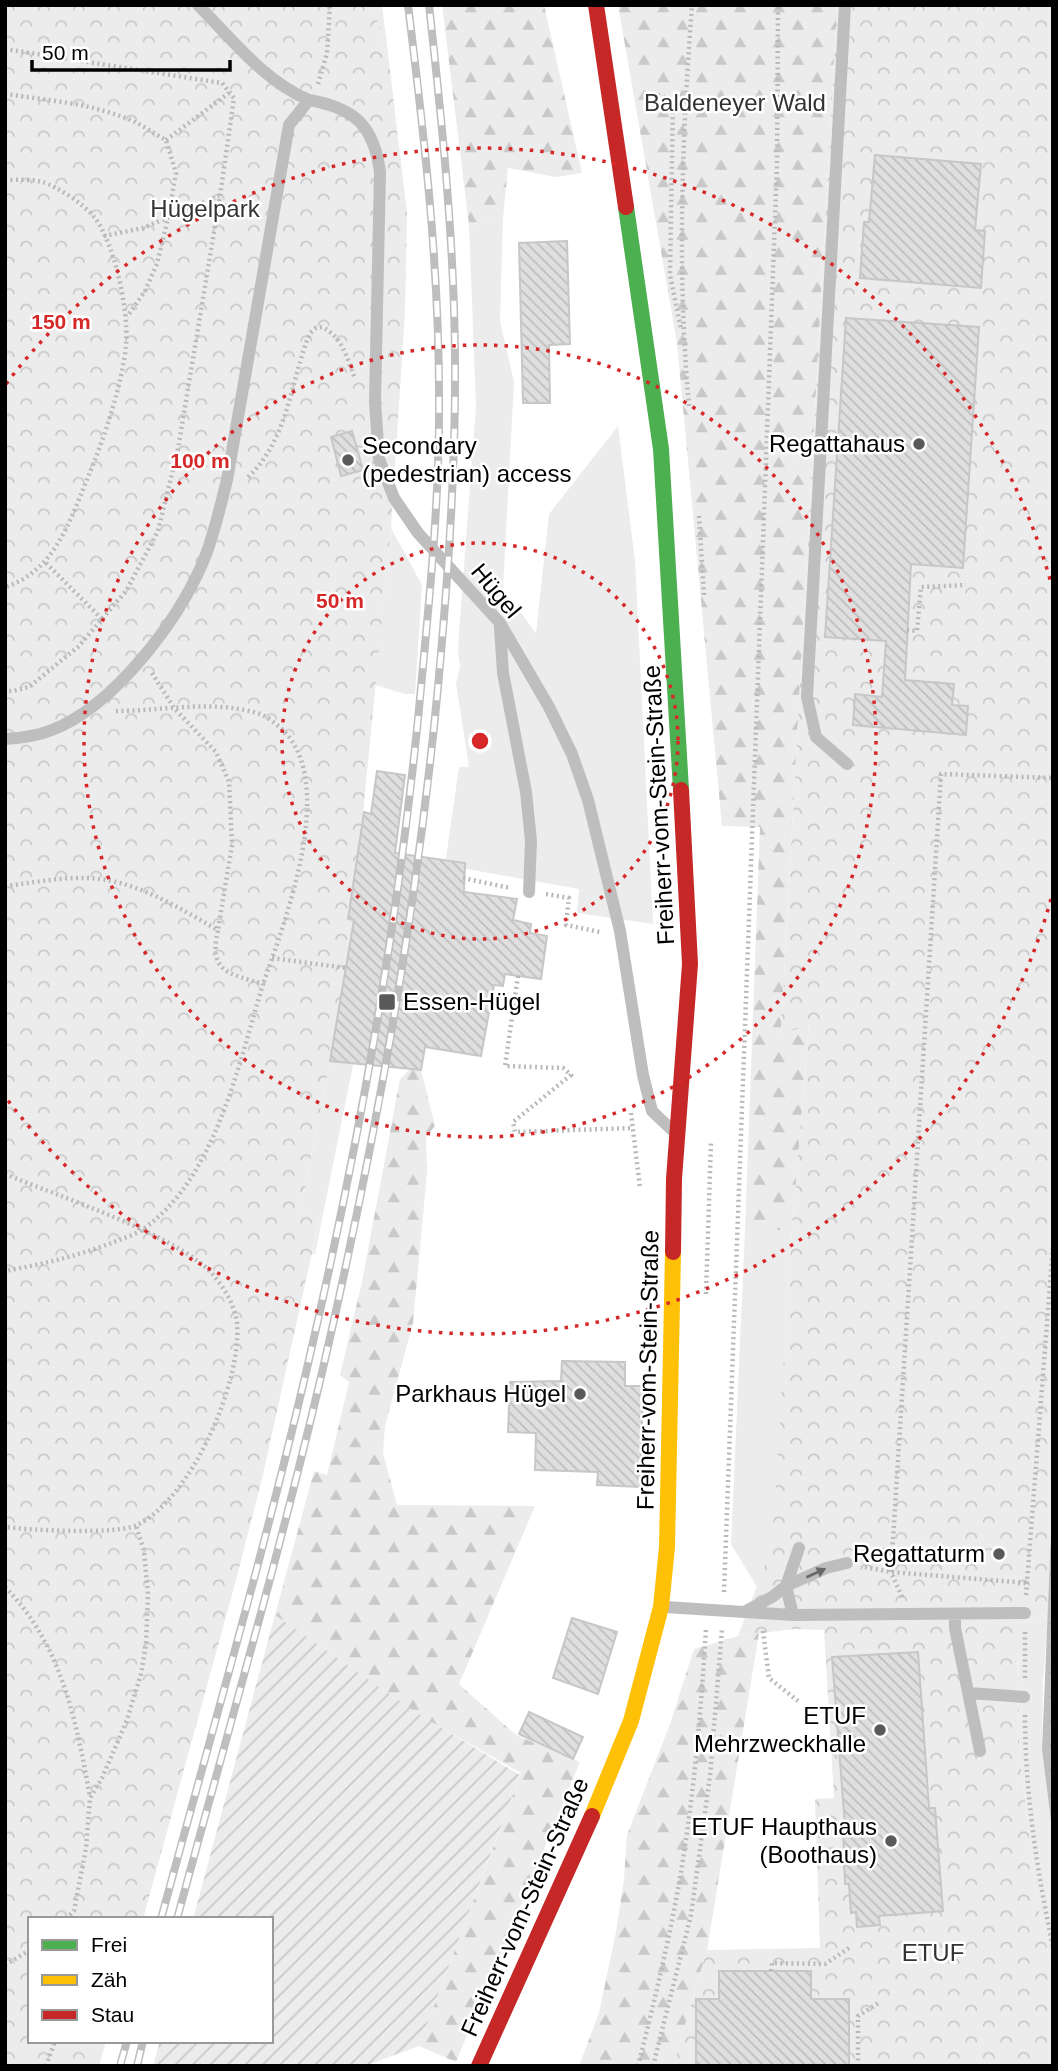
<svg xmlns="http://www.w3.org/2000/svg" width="1058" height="2071" font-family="Helvetica,sans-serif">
<defs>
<pattern id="forest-firs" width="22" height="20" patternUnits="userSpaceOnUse" patternTransform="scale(1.75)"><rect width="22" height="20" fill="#ececec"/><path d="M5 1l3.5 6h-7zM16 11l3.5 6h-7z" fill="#c9c9c9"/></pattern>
<pattern id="park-crowns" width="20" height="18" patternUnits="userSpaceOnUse" patternTransform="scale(1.75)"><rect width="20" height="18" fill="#ececec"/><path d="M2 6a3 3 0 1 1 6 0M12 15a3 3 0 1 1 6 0" fill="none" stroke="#c9c9c9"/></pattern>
<pattern id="garden-furrows" width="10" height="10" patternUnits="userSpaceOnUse" patternTransform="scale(1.75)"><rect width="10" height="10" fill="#ececec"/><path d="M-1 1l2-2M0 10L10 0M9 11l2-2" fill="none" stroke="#c9c9c9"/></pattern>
<pattern id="water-ripples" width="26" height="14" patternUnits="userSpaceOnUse" patternTransform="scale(1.75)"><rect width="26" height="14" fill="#bfbfbf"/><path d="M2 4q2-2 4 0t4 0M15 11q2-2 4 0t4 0" fill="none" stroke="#a2a2a2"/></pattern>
<pattern id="building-back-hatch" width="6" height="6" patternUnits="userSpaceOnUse" patternTransform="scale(1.75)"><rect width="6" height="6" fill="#dfdfdf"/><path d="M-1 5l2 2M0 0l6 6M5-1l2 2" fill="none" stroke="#bebebe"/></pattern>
</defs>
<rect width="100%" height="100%" fill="#fff"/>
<!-- grass -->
<path fill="#ececec" d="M503,218l-3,103 14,61 -11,207 33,44 13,-119 69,-88 17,134 18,364 -76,-11 2,-24 -134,-24 14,-98h10l-13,-84 4,-16 -2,-15 1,-19 17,-227 -7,-181z
M391,528l31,57 -7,109h-10l-30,-9z
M331,1056l23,4 -39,194h-3l9,-41 -20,-5z
M745,1230h47l-19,316 -16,41 -26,-43z
M1048,1618l-5,64 -1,68 11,87v139l-16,-75 -18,-152 -1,-125z"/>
<!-- forest -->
<path fill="url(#forest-firs)" d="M373,5h9l8,65z
M442,5h102l38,168 -26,4 -48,-9 -5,50 -34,7z
M618,5h219l-56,1028 28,-8 -17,205h-47l15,-403 -38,-1 -45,-483z
M410,1069l11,1 14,56 -9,11 1,36 -14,150 -28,103 -2,27 14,52 138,1 -76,178 57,51 64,27 -124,300 -37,-16 102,-273 -99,-56 -147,-102 39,-144 13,4 22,-93 -9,-7 22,-93 38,-203z
M759,1633l-52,317 -34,116h-94l20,-53 17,-81 8,-53 3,-44 43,-111 24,-75 44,-13z"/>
<!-- park -->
<path fill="url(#park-crowns)" d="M5,5h368l17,65 17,143 -2,99 -14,216 -28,285 -15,105 6,2 -23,136 -30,152 20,4 -59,267 -26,101 -93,339h-113v122h76l-7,25h-94z
M837,5h216v1480l-5,133 -30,6 1,125 18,152 16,75v90h-380l34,-116 113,-2 -5,-149 19,-1 -10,-168 -30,-1 -56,7 34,-90 20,-316 17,-204 -28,7z"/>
<!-- garden -->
<path fill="url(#garden-furrows)" d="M275,1615l145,100 100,60 -101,271 -54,20h-212l7,-25h111v-122h-78z"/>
<!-- water -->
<path fill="url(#water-ripples)" d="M1053,1485v352l-11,-87z"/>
<!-- building -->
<path fill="url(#building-back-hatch)" stroke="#c7c7c7" stroke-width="2" d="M875,155l106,9 -6,66 10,1 -4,57 -121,-10 4,-56h5z
M567,241l3,103 -21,1 1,58h-27l-4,-160z
M846,318l133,9 -16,241 -52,-4 -6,116 49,4 -2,21 16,1 -2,29 -113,-10 2,-31 27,3 4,-56 -61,-4z
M352,431l11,39 -22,6 -10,-39z
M377,771l28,4 -10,78 70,10 -1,29 53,7 -4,21 18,4 -1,9 17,3 -6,43 -36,-5 -2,12 -9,-1 -13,71 -56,-9 -4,23 -91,-9 24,-141 -6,-1 16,-107 7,2z
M562,1361l63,1v24h18l-3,101 -43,-2 1,-13 -63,-2 1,-37 -28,-1 2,-50 51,-1z
M572,1618l45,14 -19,62 -45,-16z
M918,1652l11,156h6l8,103 -64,5 1,9 -23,2 -1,-15 -5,1 -2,-29h-4l-2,-58h2l-13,-169z
M529,1712l54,25 -10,22 -54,-25z
M719,1971h92v28h38v67h-153v-67h23z"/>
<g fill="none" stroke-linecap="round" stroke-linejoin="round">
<!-- path -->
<path stroke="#b9b9b9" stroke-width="4.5" stroke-dasharray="2 3.5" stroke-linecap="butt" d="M5,49l217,34 12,15 -14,98 -42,253 -20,82 -32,60 -48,56 -49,40 -16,4h-8
M318,84l9,-31 3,-48
M5,94c41,6 84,9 123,25 13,5 25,14 38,21l10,33 -8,45 -11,46 -12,27 -18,26
M658,95l15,5 -3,175 11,54
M166,140l63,-47
M5,180c11,0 27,-1 37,2 15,4 43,23 53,36 20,27 34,93 31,127 -3,37 -23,97 -38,132 -18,44 -34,95 -83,110
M104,236l39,-8 76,-32
M689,406c-12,-132 -7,-268 3,-401
M248,477c41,-38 42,-96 62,-144l6,-5 6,-1c21,10 25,32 33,52
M699,516l5,79
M46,563l57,57
M907,630l10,1 4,-44 45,-2
M152,673l22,35 42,44 13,30 3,63 -14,85
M116,711c47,0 98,-12 144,3 6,2 12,7 17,11 65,50 8,196 -14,259
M463,878l47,10
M5,886c27,-3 55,-9 82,-8 47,1 92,30 131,52 -10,43 11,43 45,54 -24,79 -48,196 -120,245 -7,5 -16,8 -24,11 -37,15 -75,24 -114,31
M546,894l23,4 -3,27 34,7
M272,958l74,10
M518,976l-13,90 58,2 8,7 -58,47 2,10 118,-4
M631,1113l9,75
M5,1174c50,21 178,63 209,102 11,13 21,30 23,47 5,59 -45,175 -100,202 -20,10 -107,5 -132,2
M706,1294l5,-152
M865,1567l26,5 136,11
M5,1587c57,58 71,133 85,210
M724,1592l53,-1428 1,-159
M1026,1595l27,-350
M902,1597l-11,-25 50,-798 112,4
M763,1631l6,47 29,23
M1025,1678v-47
M1025,1715c0,77 12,157 28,232
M66,1919l8,-8 12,-63 4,-50 12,-20 25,-58 14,-46 5,-30 2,-49 -4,-44 -8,-25
M5,1965l25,-15
M771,1971l1,-8 53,1 24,-16
M46,2066l9,-25
M638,2066c16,-63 31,-125 42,-188 14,-83 21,-166 26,-250
M653,2066l38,-151 19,-139 12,-147
M858,2066v-50l22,-14"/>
<!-- lane -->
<path stroke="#bebebe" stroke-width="12" d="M198,5c34,34 66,76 111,95
M845,5l-38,692 9,40 31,27
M500,627l3,46 23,119 5,49 -2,51
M5,739c16,-1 32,-3 47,-9 62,-24 126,-109 151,-168 11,-26 17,-55 24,-82l62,-355 20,-25c46,8 65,26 71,72l-5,230 4,57 15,39 24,35 82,90 49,84 23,47 16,46 32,131 23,144 9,36 20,19
M786,1586l13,-38
M786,1586l7,29
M665,1607l128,8 232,-2
M746,1611l26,-14 14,-11 40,-18 21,-5
M955,1614v14l25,123
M969,1693l55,4"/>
<!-- fast -->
<path stroke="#4caf50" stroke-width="16" d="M626,207l35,242 20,341"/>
<!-- slow -->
<path stroke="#ffc107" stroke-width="16" d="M592,1816l39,-95 30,-114 6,-60 6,-295"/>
<!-- jam -->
<path stroke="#c62828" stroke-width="16" d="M596,5l30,202
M673,1252l1,-73 16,-215 -9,-174
M479,2066l113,-250"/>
<defs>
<path id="rail" d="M161,1919c52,-192 108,-383 152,-577 50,-218 89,-441 109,-665 9,-94 18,-188 17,-282 0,-131 -15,-261 -31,-390
M177,1919c52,-192 108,-383 152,-577 49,-215 88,-434 109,-655 10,-110 18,-220 17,-331 -1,-118 -13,-234 -26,-351
M120,2066l7,-25
M137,2066l6,-25"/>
</defs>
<!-- rail casing -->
<use href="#rail" stroke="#bebebe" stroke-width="8"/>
<!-- rail -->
<use href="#rail" stroke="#fff" stroke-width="5" stroke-dasharray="16" stroke-linecap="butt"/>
</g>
<!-- one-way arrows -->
<defs><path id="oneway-solid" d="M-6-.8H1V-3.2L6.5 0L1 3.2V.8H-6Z" transform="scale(1.75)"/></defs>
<use fill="#686868" href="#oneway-solid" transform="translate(816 1573) rotate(-24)"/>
<!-- distance rings -->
<g fill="none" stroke="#d62828" stroke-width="3.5" stroke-dasharray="3.5 7">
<circle cx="480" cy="741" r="198"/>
<circle cx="480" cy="741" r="396"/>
<path d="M1051 899A593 593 0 0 1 6 1098M6 384A593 593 0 0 1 1051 583"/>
</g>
<!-- markers -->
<g fill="#595959" stroke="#fff" stroke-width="2.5">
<circle cx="919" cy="444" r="7"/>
<circle cx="348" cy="460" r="7"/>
<rect x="378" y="993" width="18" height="18" rx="3.5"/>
<circle cx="580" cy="1394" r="7"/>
<circle cx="999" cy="1554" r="7"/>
<circle cx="880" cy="1730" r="7"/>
<circle cx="891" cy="1841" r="7"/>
</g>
<g text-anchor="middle" stroke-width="5" stroke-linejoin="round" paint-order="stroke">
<!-- park labels -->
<g font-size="24" fill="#333" stroke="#fff">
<text x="735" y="111">Baldeneyer Wald</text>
<text x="205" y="217">Hügelpark</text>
<text x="933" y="1961">ETUF</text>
</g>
<!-- poi labels -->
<g font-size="24" fill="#000" stroke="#fff" text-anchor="end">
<text x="905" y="452">Regattahaus</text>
<text x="362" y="454" text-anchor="start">Secondary<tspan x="362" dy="28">(pedestrian) access</tspan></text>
<text x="403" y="1010" text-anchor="start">Essen-Hügel</text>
<text x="566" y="1402">Parkhaus Hügel</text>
<text x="985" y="1562">Regattaturm</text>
<text x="866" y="1724">ETUF<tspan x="866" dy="28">Mehrzweckhalle</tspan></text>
<text x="877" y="1835">ETUF Haupthaus<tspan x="877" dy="28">(Boothaus)</tspan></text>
</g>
<!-- street labels -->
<g font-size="24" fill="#000" stroke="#fff">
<text transform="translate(496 591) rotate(50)" y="8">Hügel</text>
<text transform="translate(659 805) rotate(-93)" y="8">Freiherr-vom-Stein-Straße</text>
<text transform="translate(648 1370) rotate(-89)" y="8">Freiherr-vom-Stein-Straße</text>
<text transform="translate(525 1907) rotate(-66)" y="8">Freiherr-vom-Stein-Straße</text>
</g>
</g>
<circle cx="480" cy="741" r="10" fill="#d62828" stroke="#fff" stroke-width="3.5"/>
<g font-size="21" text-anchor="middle" font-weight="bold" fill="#d62828" stroke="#fff" stroke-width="5" stroke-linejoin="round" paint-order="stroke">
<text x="61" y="329">150 m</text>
<text x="200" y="468">100 m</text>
<text x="340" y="608">50 m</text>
</g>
<!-- border -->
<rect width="1058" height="2071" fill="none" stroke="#000000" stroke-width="14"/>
<!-- legend -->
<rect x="28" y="1917" width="245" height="126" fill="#ffffff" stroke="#999999" stroke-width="2"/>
<rect x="42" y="1940" width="35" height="10" fill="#4caf50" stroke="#999999" stroke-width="2"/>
<text x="91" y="1952" font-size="21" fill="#000000">Frei</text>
<rect x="42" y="1975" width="35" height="10" fill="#ffc107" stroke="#999999" stroke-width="2"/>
<text x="91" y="1987" font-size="21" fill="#000000">Zäh</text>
<rect x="42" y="2010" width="35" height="10" fill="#c62828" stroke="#999999" stroke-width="2"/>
<text x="91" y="2022" font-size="21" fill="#000000">Stau</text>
<!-- scale -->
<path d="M32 60v10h198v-10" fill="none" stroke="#000000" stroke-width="3.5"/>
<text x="42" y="60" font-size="21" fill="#000000" stroke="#ffffff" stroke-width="5" paint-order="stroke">50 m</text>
</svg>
